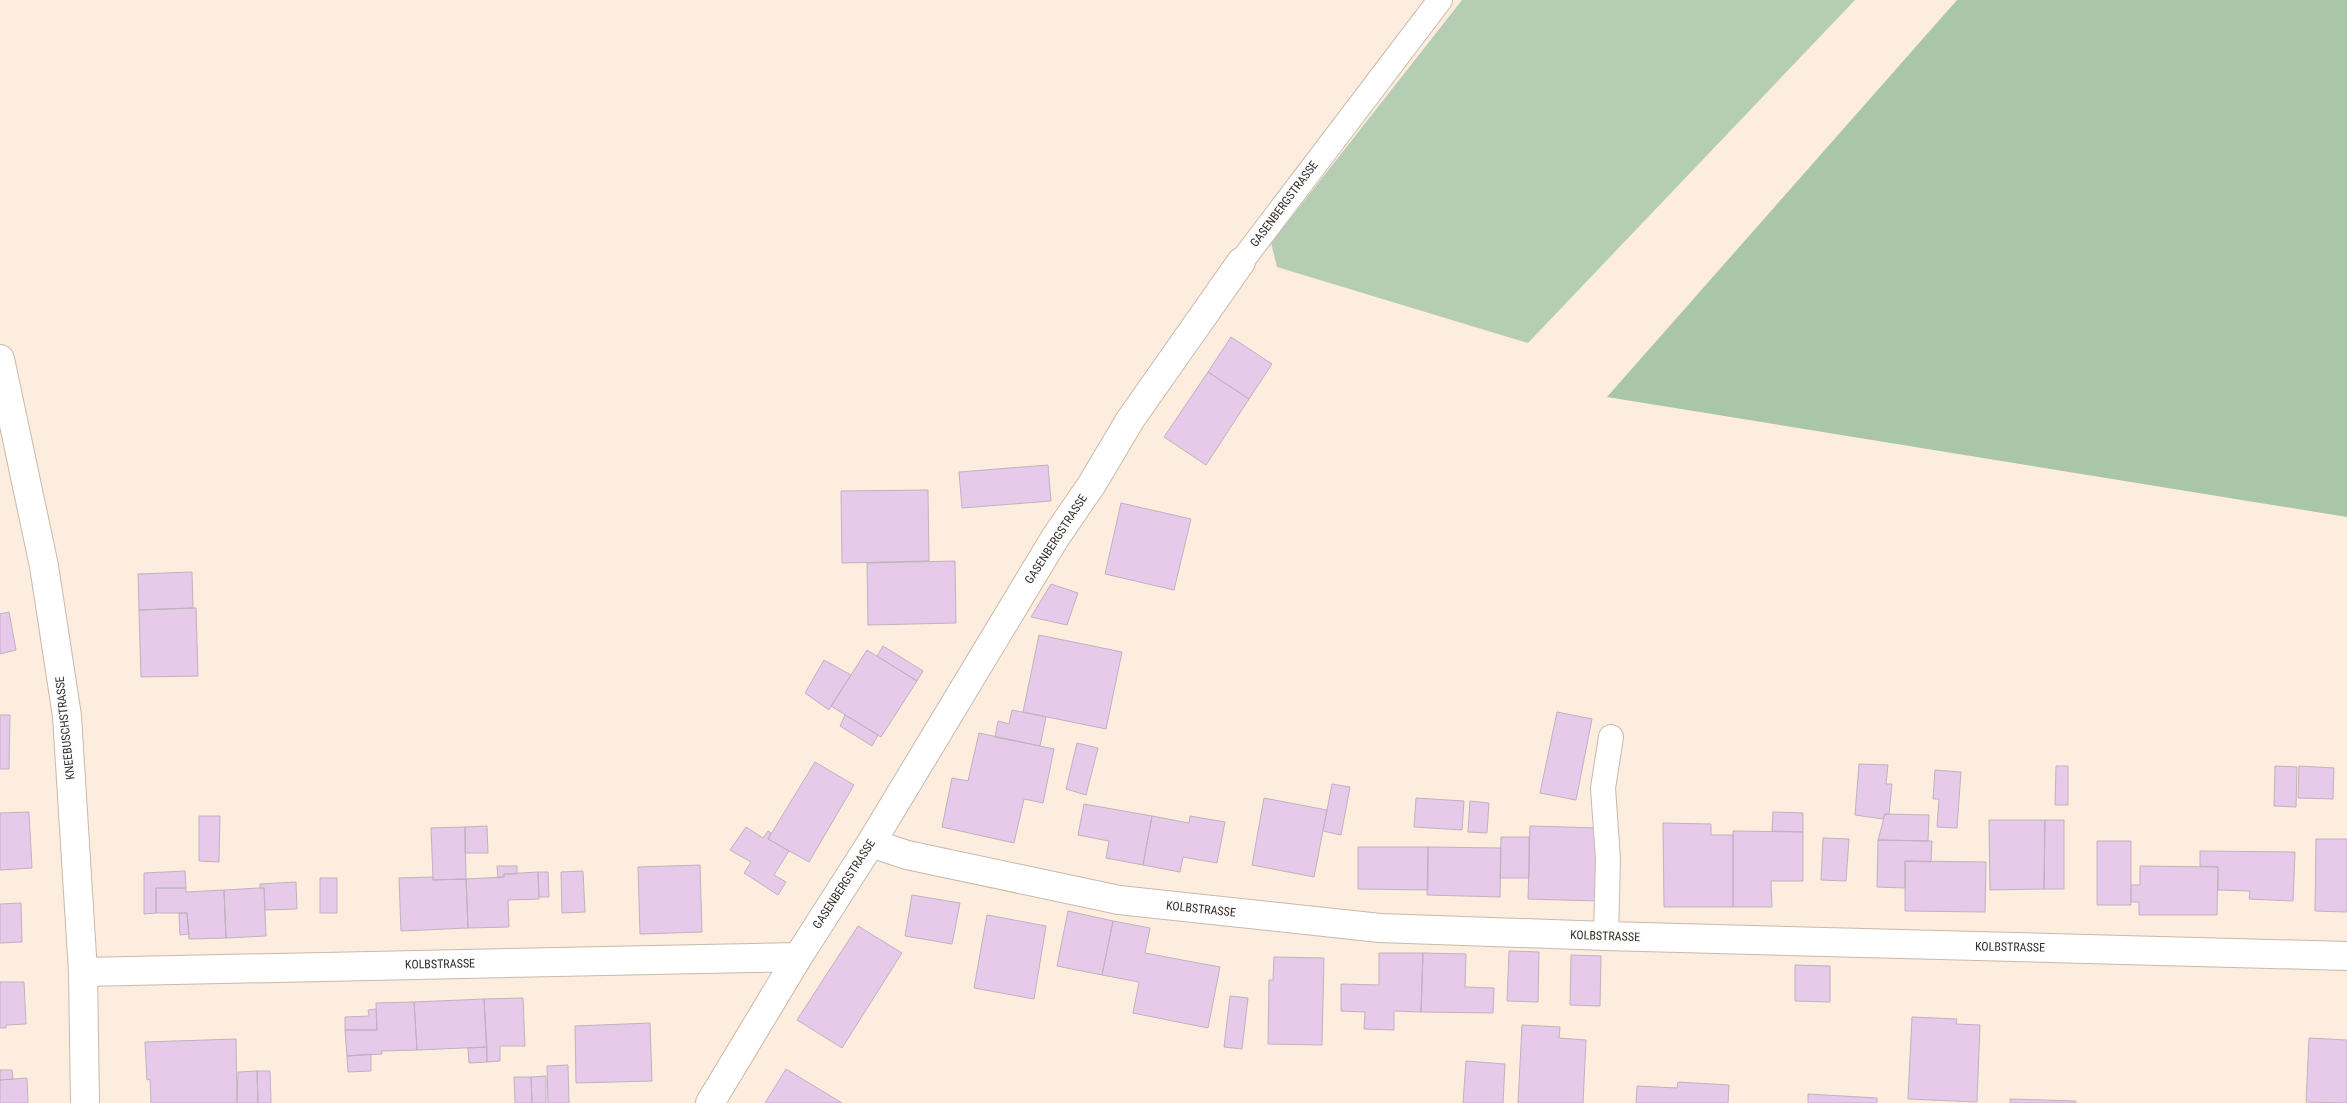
<svg xmlns="http://www.w3.org/2000/svg" width="2347" height="1103" font-family="'Roboto Condensed',sans-serif">
<rect width="100%" height="100%" fill="#fcedde"/>
<!-- green -->
<path fill="#b5ceb3" d="M1462,0h393l-327,343 -251,-76 -6,-24z"/>
<!-- forest -->
<path fill="#a9c7a8" d="M1957,0h390v517l-740,-120z"/>
<!-- building -->
<path fill="#e7c9e9" stroke="#c0b2c1" d="M1231,337l41,27 -23,35 -41,-27z
M1208,372l41,27 -43,66 -42,-28z
M1048,465l3,36 -89,7 -3,-36z
M928,490l1,71 -87,2 -1,-72z
M1121,503l70,16 -17,71 -69,-16z
M955,561l1,62 -88,2 -1,-62z
M192,572l1,36 -54,2 -1,-36z
M1051,584l27,9 -11,32 -36,-8z
M193,608h3l2,68 -57,1 -2,-67z
M9,612l7,38 -16,4v-40z
M1039,635l83,17 -16,77 -83,-17z
M883,646l40,25 -6,10 -40,-25z
M867,650l50,31 -36,56 -50,-31z
M824,660l27,15 -22,35 -24,-17z
M1012,710l34,7 -6,29 -45,-9 3,-16 11,3z
M1557,712l35,7 -16,81 -36,-7z
M0,715h10l-1,54h-9z
M845,715l33,20 -6,11 -32,-20z
M979,733l75,16 -11,54 -19,-4 -10,44 -72,-16 10,-49 16,3z
M1077,743l21,5 -12,47 -20,-6z
M815,762l39,23 -45,77 -41,-23z
M1859,764l29,1 -2,19h6l-3,30h-4l-2,5 -28,-4z
M2056,766h12v39h-13z
M2275,766l22,1 -1,40 -22,-1z
M2299,766l35,2 -1,31 -35,-1z
M1935,770l26,2 -4,56 -20,-1 2,-28h-6z
M1332,784l18,3 -9,48 -18,-4z
M1264,798l63,12 -13,67 -62,-12z
M1416,798l48,3 -2,29 -48,-3z
M1470,801l19,2 -2,30 -19,-1z
M1084,804l68,12 -9,49 -37,-7 3,-17 -31,-6z
M29,812l3,56 -32,2v-57z
M1773,812l30,1v19l-31,-1z
M1885,814l44,1 -1,26 -50,-1z
M199,816h21l-1,46 -20,-1z
M1152,816l37,7 1,-7 35,6 -8,41 -34,-6 -3,15 -37,-7z
M1989,820h56l-1,69 -54,1z
M2045,820h19v69h-20z
M1663,823l48,1v11h22v72h-69z
M487,826l1,27h-23v-26z
M1530,826l69,2 -2,73 -69,-2z
M465,827l1,52 -33,1 -2,-52z
M746,827l17,11 5,-7 3,2 -3,6 21,12 -15,24 12,7 -8,13 -34,-22 7,-11 -21,-12z
M1733,831l70,1v49h-32l1,26h-39z
M1501,837h28v41h-29z
M1823,838l26,1 -3,42 -25,-1z
M2316,839h31v73l-32,-1z
M1878,840l54,1 -1,21 -26,-1v27l-28,-1z
M2097,841h34v64h-34z
M1358,847h70v43l-70,-1z
M1428,847l73,1 -1,49 -73,-2z
M2200,851l95,1 -2,49 -44,-2 1,-8 -32,-1v-23l-18,-1z
M1905,861l81,1 -1,50 -80,-1z
M700,865l2,67 -62,2 -2,-67z
M497,866h20v8h-13v3l-6,1z
M2140,866l78,1 -1,48h-78v-13h-8v-17h9z
M185,871l1,17h-30v25l-12,1v-41z
M583,871l2,41 -23,1 -1,-41z
M538,872l1,27 -31,1 1,27 -41,1 -2,-49 38,-2v-3z
M538,872h10l1,25h-10z
M433,877v3l33,-1 2,49 -67,3 -2,-53z
M320,878h17v35h-17z
M296,882l1,27 -32,1 -1,-22h-4v-4z
M156,888h30v4l38,-2 2,48 -37,1 -2,-26h-31z
M260,888h4l2,48 -40,2 -2,-48z
M912,895l48,8 -8,41 -47,-8z
M21,903l1,39 -22,1v-39z
M1068,911l45,10 -11,54 -45,-9z
M179,913h8l2,21 -9,1z
M987,915l59,11 -12,73 -60,-11z
M1113,921l37,7 -5,25 75,14 -12,61 -75,-15 6,-31 -37,-7z
M858,926l44,27 -60,95 -45,-28z
M1509,951l30,1 -1,50 -31,-1z
M1379,953h44l-2,59 -27,-1v19l-30,-1 1,-17 -24,-1v-27l38,1z
M1423,953l43,1 -1,33 29,1 -1,25 -72,-1z
M1571,955l30,1 -1,50 -30,-1z
M1274,957l50,1 -2,87 -54,-1 1,-64h4z
M1795,965l35,1v36l-35,-1z
M0,982h24l2,42 -20,1v3h-6z
M1230,996l18,2 -6,51 -18,-2z
M523,998l2,48h-25v15l-13,1 -3,-63z
M484,999l3,48 -70,3 -3,-48z
M414,1002l3,48 -36,1 1,3 -35,2 -2,-26h32l-1,-27z
M376,1009l1,21h-32v-13l24,-1 -1,-6z
M1912,1017l45,2 -1,5 24,1 -3,77 -69,-3z
M650,1023l2,58 -76,2 -1,-57z
M1522,1025l38,2 -1,11 27,2 -3,63h-65z
M2309,1038l38,2v63l-41,-1z
M236,1039l1,64h-86l-1,-24 -3,1 -2,-38z
M487,1047v15l-18,1 -1,-15z
M371,1054v17l-23,1 -1,-16z
M1466,1061l39,3 -2,39h-40z
M568,1065l1,38h-21l-1,-37z
M786,1069l56,34h-77z
M0,1070h12l1,9 -13,1z
M257,1071h13l1,32h-13z
M257,1071l1,32h-21l1,-31z
M546,1076v27h-14l-1,-26z
M514,1077h17l1,26h-17z
M27,1078l1,25h-28v-23z
M1678,1082l51,3 -1,18h-92l1,-17 40,2z
M1808,1094l69,4v5h-69z
M2010,1099l66,2v2h-66z"/>
<g fill="none" stroke-linecap="round" stroke-linejoin="round">
<defs>
<path id="service" d="M1241,262l199,-262
M1606,936l2,-77 -5,-71 8,-51"/>
<path id="minor" d="M0,359l44,207 23,150 16,256 2,131
M871,843l36,12 212,45 261,28 226,8 741,20
M83,972l715,-15
M710,1103l88,-146 73,-114 184,-305 37,-54 38,-64 111,-158"/>
</defs>
<!-- service casing -->
<use href="#service" stroke="#c8b9ab" stroke-width="26"/>
<!-- minor casing -->
<use href="#minor" stroke="#c8b9ab" stroke-width="30"/>
<!-- service -->
<use href="#service" stroke="#fff" stroke-width="24"/>
<!-- minor -->
<use href="#minor" stroke="#fff" stroke-width="28"/>
</g>
<g text-anchor="middle" stroke-width="5" stroke-linejoin="round" paint-order="stroke">
<!-- street labels -->
<g font-size="12" fill="#342e29" stroke="#fdfdfd">
<text transform="translate(1284 204) rotate(-53)" y="4">GASENBERGSTRASSE</text>
<text transform="translate(1056 539) rotate(-57)" y="4">GASENBERGSTRASSE</text>
<text transform="translate(65 728) rotate(-96)" y="4">KNEEBUSCHSTRASSE</text>
<text transform="translate(844 884) rotate(-57)" y="4">GASENBERGSTRASSE</text>
<text transform="translate(1201 909) rotate(6)" y="4">KOLBSTRASSE</text>
<text transform="translate(1605 936) rotate(2)" y="4">KOLBSTRASSE</text>
<text transform="translate(2010 947) rotate(1)" y="4">KOLBSTRASSE</text>
<text transform="translate(440 964) rotate(-1)" y="4">KOLBSTRASSE</text>
</g>
</g>
</svg>
